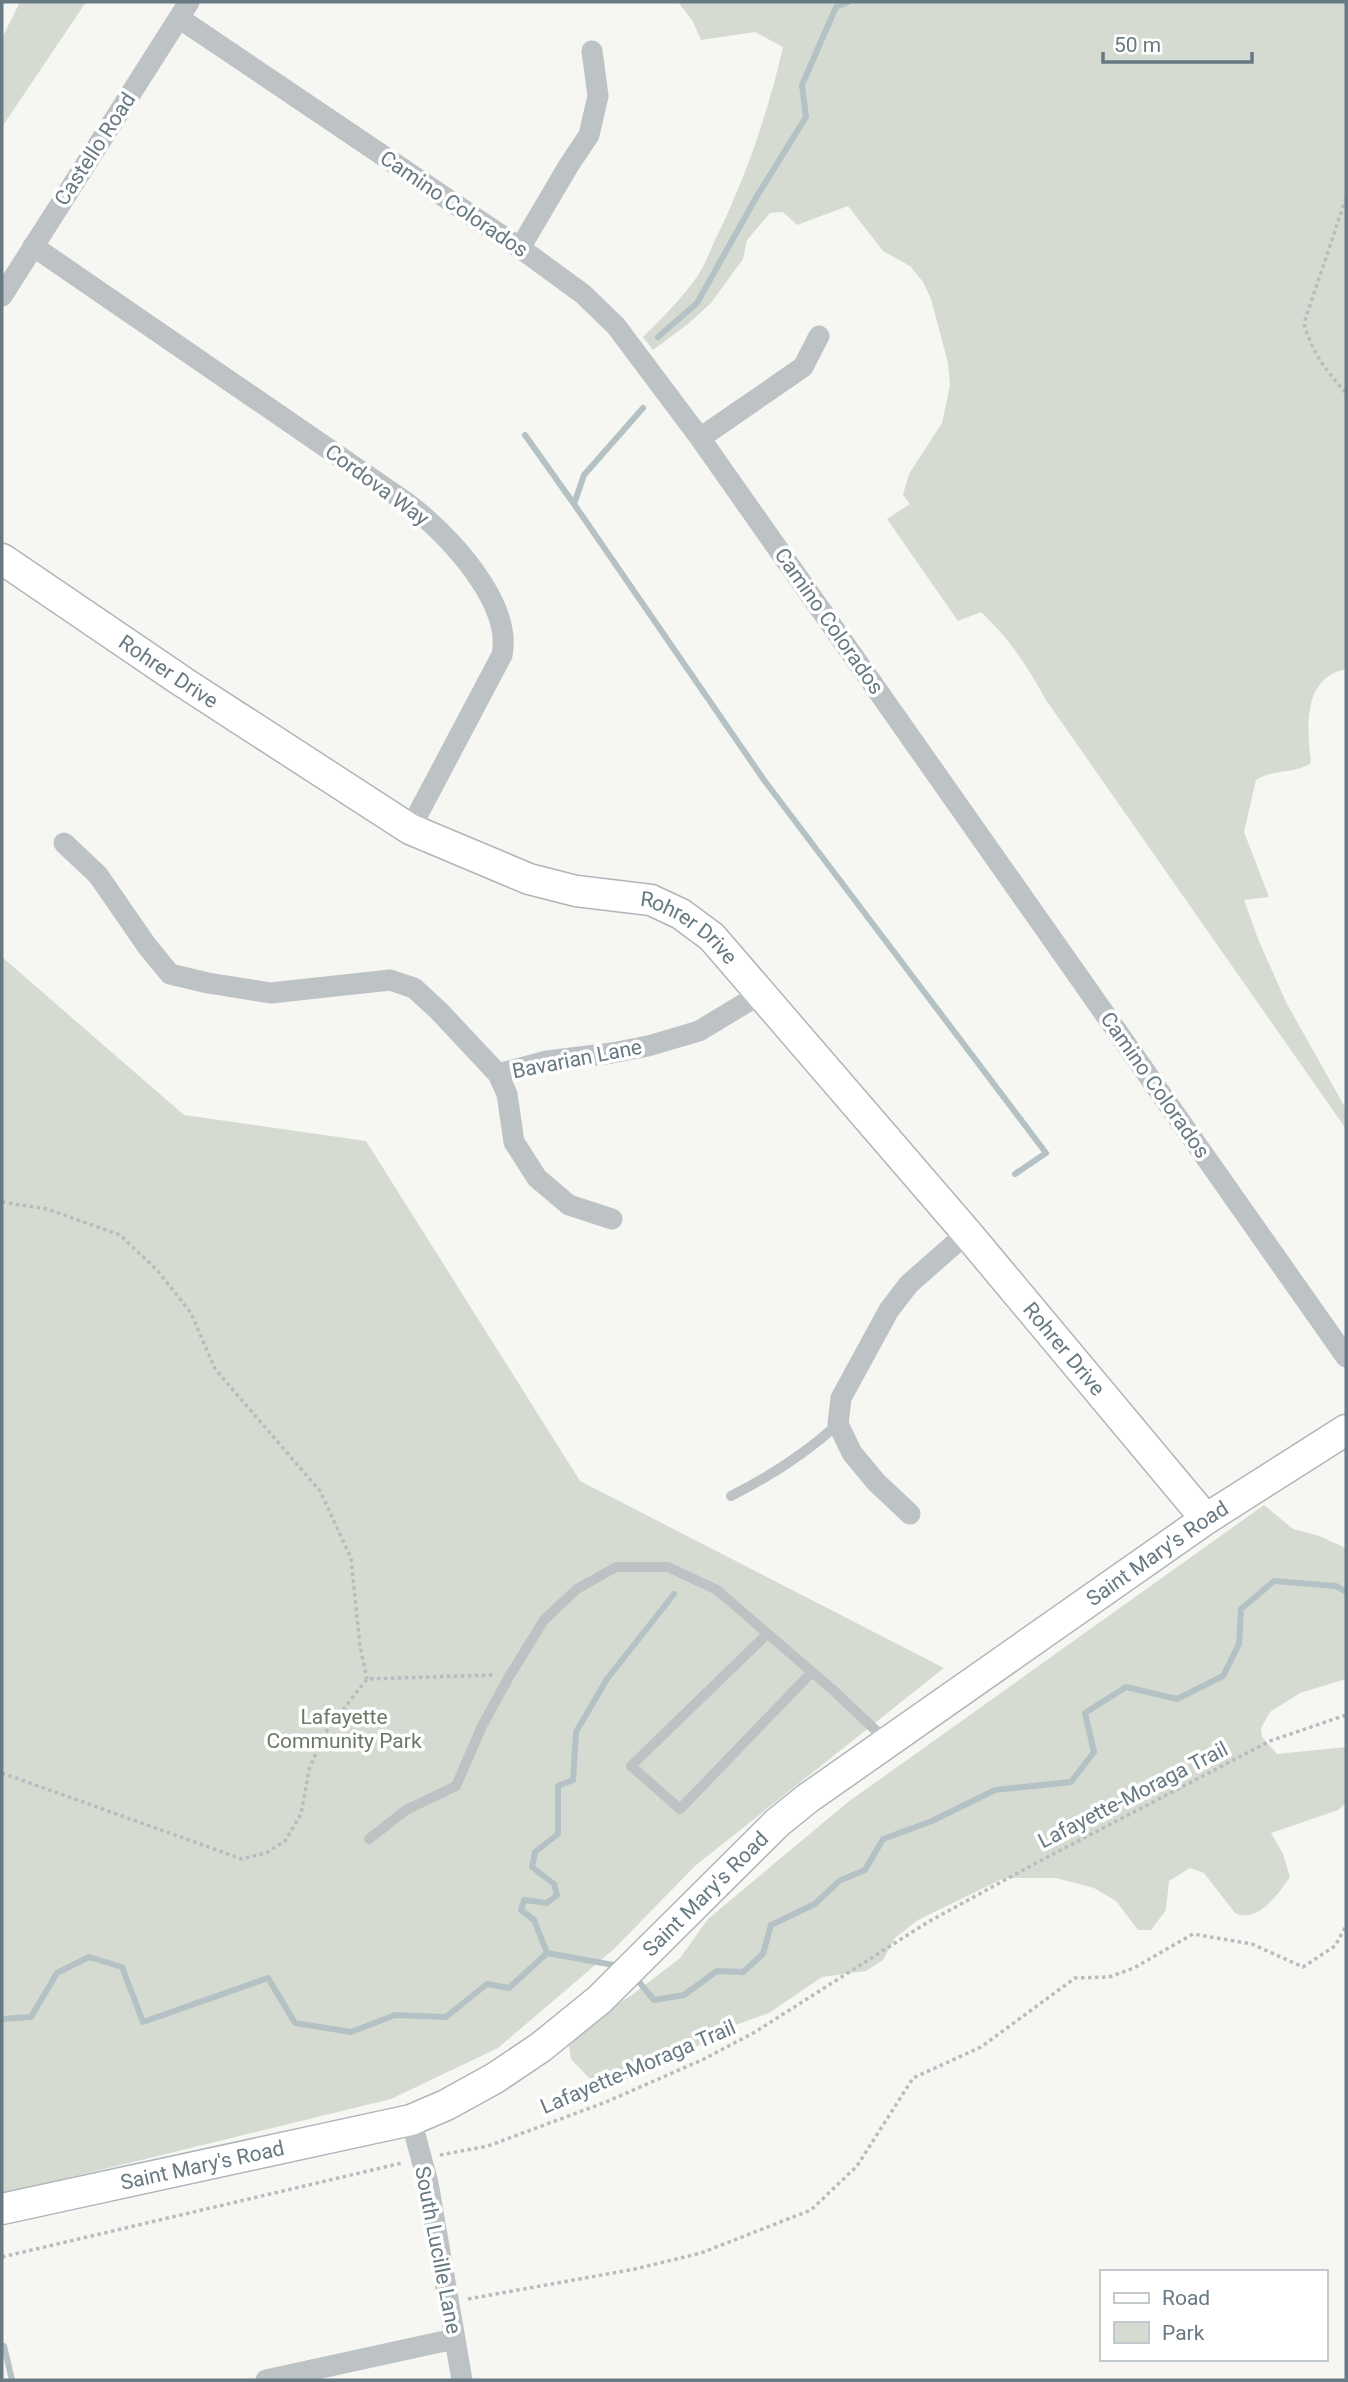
<svg xmlns="http://www.w3.org/2000/svg" width="1348" height="2382" font-family="Roboto,sans-serif">
<rect width="100%" height="100%" fill="#f6f6f3"/>
<!-- green -->
<path fill="#d6dbd2" d="M20,2h66l-84,125v-89z
M678,2h668v667c-44,9 -39,59 -35,94 -19,12 -36,5 -55,17l-12,52 25,65 -25,3 14,39 29,65 59,105v20l-300,-429c-18,-33 -37,-62 -65,-88l-23,9 -71,-102 23,-15 -7,-9 6,-21 33,-51 8,-38 -2,-22 -17,-64 -8,-17 -13,-16 -27,-15 -35,-45 -51,19 -14,-13 -13,1 -23,27 -4,19 -32,44 -23,21 -35,26 -10,-13c19,-19 38,-38 54,-60 8,-12 14,-29 21,-43 29,-60 50,-122 65,-187l-28,-15 -54,8 -9,-20z
M2,957l182,158 182,26 214,340 364,187 -249,198 -81,83 -116,99 -107,51 -389,95z
M1264,1505l29,24 26,7 27,12v131l-46,14 -30,19 -9,16 1,9 15,17 69,-7v56l-8,7 -67,23 12,21 7,23c-11,16 -32,47 -55,36l-31,-40 -14,-5 -21,13 -3,29 -15,20h-13l-22,-29 -22,-13 -38,-10h-52l-86,42 -23,18 -12,22 -17,11 -44,6 -53,36 -39,14 -74,43 -42,13 -25,-5 -18,-19 -3,-19 8,-11 56,-34 48,-37 28,-39 140,-117z"/>
<g fill="none" stroke-linecap="round" stroke-linejoin="round">
<!-- stream -->
<path stroke="#b5c2c5" stroke-width="6" d="M658,337l39,-34 60,-107 49,-79 -4,-32 34,-78 12,-5
M643,408l-59,67 -10,29 190,276 282,373 -31,21
M525,435l49,69
M547,1953l-13,-33 -13,-10 3,-10 23,3 10,-8 -3,-11 -22,-17 3,-15 23,-18v-48l15,-6 3,-48 31,-53 67,-85
M635,1977l19,23 30,-5 33,-24 26,1 20,-18 8,-29 44,-21 24,-23 26,-11 18,-31 49,-18 63,-31 76,-8 23,-30 -9,-39 41,-26 51,12 46,-23 16,-32 2,-35 33,-28 62,5 10,6
M2,2019l29,-2 26,-44 32,-16 33,10 21,55 125,-44 27,45 56,9 44,-17 51,2 41,-33 22,4 38,-35 72,13
M4,2346l8,34"/>
<defs>
<g id="secondary">
<path id="s1" d="M2,559l181,123 227,147 119,50 47,12 75,9 30,14 31,23 255,296 239,286"/>
<path id="s2" d="M2,2209l409,-89 35,-15 49,-27 46,-31 58,-47 178,-177 31,-25 398,-279 140,-89"/>
</g>
</defs>
<!-- secondary casing -->
<use href="#secondary" stroke="#afb6b9" stroke-width="33"/>
<!-- path -->
<path stroke="#b9bcbe" stroke-width="3.5" stroke-dasharray="3.5 3.5" stroke-linecap="butt" d="M1346,198l-42,125c7,28 23,49 42,70
M2,1202l45,7 73,26 37,35 34,43 24,56 105,122 31,67 9,88 7,33
M2,1773l240,86 24,-6 19,-12 16,-27 8,-44 15,-36 43,-55 127,-4
M440,2155l48,-9 118,-44 98,-43 51,-27 173,-110 108,-59 234,-122 76,-26
M2,2257l400,-94
M468,2299l167,-30 66,-16 110,-43 46,-44 56,-88 68,-31 94,-69 34,-1 25,-9 59,-34 59,10 51,23 32,-21 11,-20"/>
<!-- lane -->
<path stroke="#bdc2c4" stroke-width="10" d="M731,1496c40,-20 74,-42 107,-72
M767,1634l-136,132 49,43 132,-137
M369,1839l37,-29 50,-24 26,-60 28,-51 34,-55 33,-31 39,-22h52l49,23 116,100 54,51"/>
<!-- street -->
<path stroke="#bdc2c4" stroke-width="21" d="M179,18l341,230 63,46 33,32 84,112 646,919
M33,246l374,257c39,29 106,99 95,152l-92,174
M520,248l49,-83 20,-30 9,-39 -6,-45
M2,296l187,-294
M700,438l103,-71 16,-31
M64,843l34,32 49,71 23,28 38,9 63,10 119,-13 24,8 25,23 59,63 49,-13 65,-8 36,-7 51,-15 63,-38
M498,1074l9,20 7,48 23,36 32,27 43,14
M910,1514l-34,-32 -24,-29 -14,-29 3,-26 48,-88 20,-26 58,-51
M411,2120l17,63 34,197
M266,2380l188,-41"/>
<!-- secondary -->
<use href="#secondary" stroke="#fff" stroke-width="30"/>
</g>
<g text-anchor="middle" stroke-width="7" stroke-linejoin="round" paint-order="stroke">
<!-- street labels -->
<g font-size="21" fill="#677982" stroke="#fff">
<text transform="translate(95 149) rotate(-57)" y="7">Castello Road</text>
<text transform="translate(454 204) rotate(34)" y="7">Camino Colorados</text>
<text transform="translate(377 485) rotate(36)" y="7">Cordova Way</text>
<text transform="translate(829 621) rotate(55)" y="7">Camino Colorados</text>
<text dy="7" stroke="none"><textPath href="#s1" startOffset="201">Rohrer Drive</textPath></text>
<text dy="7" stroke="none"><textPath href="#s1" startOffset="789">Rohrer Drive</textPath></text>
<text transform="translate(577 1059) rotate(-11)" y="7">Bavarian Lane</text>
<text transform="translate(1155 1085) rotate(55)" y="7">Camino Colorados</text>
<text dy="7" stroke="none"><textPath href="#s1" startOffset="1356">Rohrer Drive</textPath></text>
<text dy="7" stroke="none"><textPath href="#s2" startOffset="1360">Saint Mary's Road</textPath></text>
<text transform="translate(1133 1795) rotate(-27)" y="7">Lafayette-Moraga Trail</text>
<text dy="7" stroke="none"><textPath href="#s2" startOffset="793">Saint Mary's Road</textPath></text>
<text transform="translate(638 2067) rotate(-23)" y="7">Lafayette-Moraga Trail</text>
<text dy="7" stroke="none"><textPath href="#s2" startOffset="205">Saint Mary's Road</textPath></text>
<text transform="translate(438 2250) rotate(79)" y="7">South Lucille Lane</text>
</g>
<!-- park labels -->
<g font-size="21" fill="#6b7965" stroke="#fff">
<text x="344" y="1724">Lafayette<tspan x="344" dy="24">Community Park</tspan></text>
</g>
</g>
<!-- border -->
<rect width="1348" height="2382" fill="none" stroke="#677982" stroke-width="7"/>
<!-- legend -->
<rect x="1100" y="2270" width="228" height="91" fill="#ffffff" stroke="#c2c9cd" stroke-width="2"/>
<rect x="1114" y="2293" width="35" height="10" fill="#ffffff" stroke="#c2c9cd" stroke-width="2"/>
<text x="1162" y="2305" font-size="21" fill="#677982">Road</text>
<rect x="1114" y="2322" width="35" height="21" fill="#d6dbd2" stroke="#c2c9cd" stroke-width="2"/>
<text x="1162" y="2340" font-size="21" fill="#677982">Park</text>
<!-- scale -->
<path d="M1103 52v10h149v-10" fill="none" stroke="#677982" stroke-width="3.5"/>
<text x="1114" y="52" font-size="21" fill="#677982" stroke="#ffffff" stroke-width="5" paint-order="stroke">50 m</text>
</svg>
